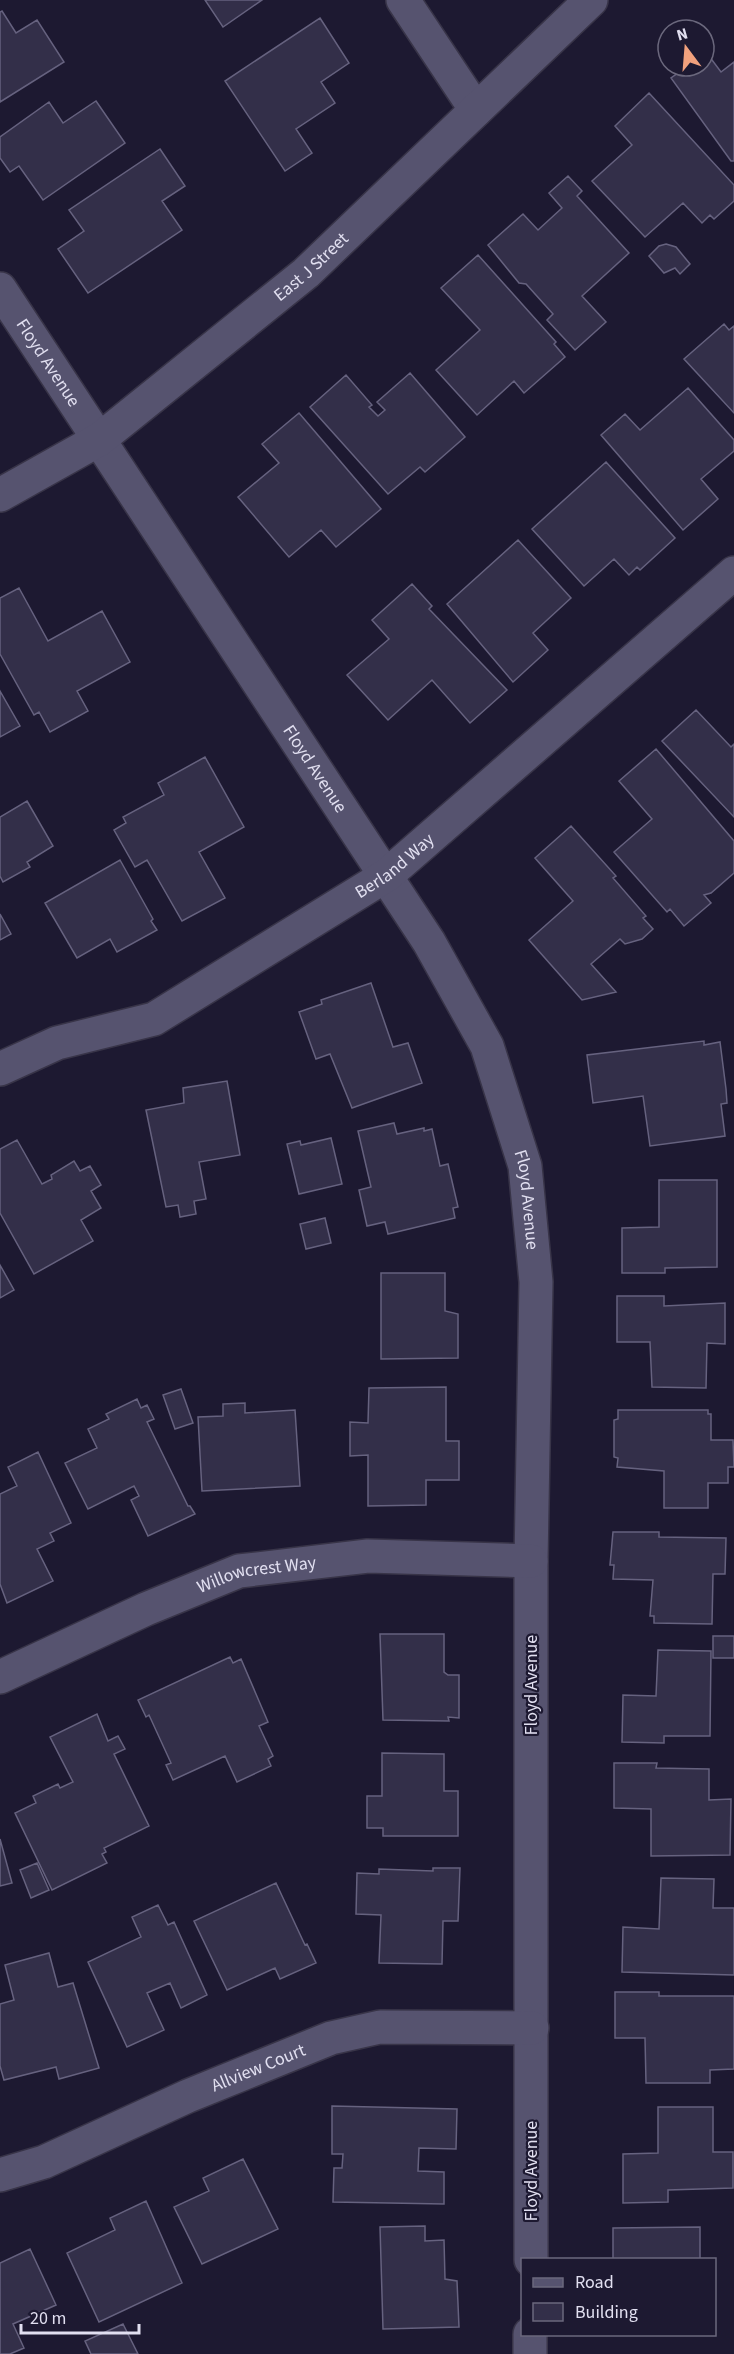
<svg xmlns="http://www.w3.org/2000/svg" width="734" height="2354" font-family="'Source Sans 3',sans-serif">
<rect width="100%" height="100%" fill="#1d1931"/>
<!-- building -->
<path fill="#332f49" stroke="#66627f" stroke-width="1.5" d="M205,0h57l-39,27z
M2,11l14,22 21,-13 27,42 -64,40v-90z
M320,18l29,45 -28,19 14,21 -39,26 16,24 -27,18 -60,-90z
M706,52l15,20 13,-10v99h-3l-60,-83 17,-12h16v-12z
M649,93l85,92v16l-20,18 -4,-4 -8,8 -19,-20 -38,34 -53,-56 40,-36 -17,-19z
M96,101l29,42 -82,57 -24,-34 -9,6 -10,-14v-21l49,-35 14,21z
M160,149l25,37 -23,15 20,29 -94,63 -30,-44 26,-18 -15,-21z
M568,176l14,15 -5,5 52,57 -47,43 24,26 -31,28 -28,-30 6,-6 -27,-30 -7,-1 -31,-38 35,-31 15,16 24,-22 -13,-15z
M666,244l10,3 14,17 -10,10 -5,-6 -11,5 -15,-17 10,-10z
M478,255l78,87 -2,2 11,13 -41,36 -10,-12 -37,34 -41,-45 44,-40 -39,-42z
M724,324l5,6 5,-4v87l-50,-54z
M410,373l55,64 -40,35 -5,-5 -32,27 -78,-87 36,-32 26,30 -3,2 9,9 7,-6 -8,-8z
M688,388l46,52v11l-33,28 17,20 -35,31 -82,-95 24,-21 15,16z
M299,413l82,96 -45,38 -15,-17 -32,27 -51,-60 41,-34 -17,-19z
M606,462l69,76 -35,32 -3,-3 -8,8 -15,-16 -30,27 -52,-57z
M518,540l53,58 -38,35 15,17 -35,32 -66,-78z
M412,584l20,22 -3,3 78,81 -37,33 -38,-43 -44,40 -41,-45 42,-36 -17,-19z
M19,588l29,53 54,-30 28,51 -53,29 11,20 -38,21 -11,-20 -5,3 -34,-61v-56z
M0,691l20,35 -20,11z
M696,710l35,37 3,-3v73l-72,-76z
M656,749l78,92v32l-23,20 -7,2 7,8 -27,23 -14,-17 -3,3 -53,-60 38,-33 -33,-38z
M205,757l39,70 -45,25 26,46 -43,23 -35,-61 -12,7 -21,-37 12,-7 -3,-6 41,-22 -6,-12z
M27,801l26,45 -26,16 3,5 -27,15 -3,-6v-59z
M571,826l45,50 -3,2 33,38 -3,2 10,11 -11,10 -17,5 -5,-5 -29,25 25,28 -34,8 -53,-60 44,-39 -38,-43z
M120,860l33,59 -2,2 6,9 -40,22 -7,-13 -33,19 -32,-55z
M0,914l11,20 -11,6z
M371,983l22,64 15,-4 14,40 -70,25 -22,-54 -14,5 -17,-47 23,-8 -1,-4z
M704,1041v4l16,-3 6,47 1,14 -6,1 4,32 -75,10 -7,-50 -50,7 -6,-48z
M227,1081l13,74 -41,7 7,37 -12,2 2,13 -16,3 -2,-12 -12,2 -20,-97 38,-7 -1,-15z
M394,1123l3,11 27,-6v3l8,-2 8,37 8,-2 10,43 -5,1 2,10 -67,16 -3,-12 -18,4 -8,-36 12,-3 -13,-56z
M331,1138l11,46 -43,10 -12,-50 13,-3 1,4z
M17,1140l25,44 10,-5 -1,-4 23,-14 6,10 10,-5 11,19 -10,6 10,17 -20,12 12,21 -59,33 -34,-61v-64z
M659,1180h58v87l-52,1v5h-43v-45l37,-1z
M325,1218l6,25 -25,6 -6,-25z
M0,1265l14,25 -14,8z
M381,1273h64v38l13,3v44l-77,1z
M617,1296h47v10l61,-3v41l-18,-1 -1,45 -54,-1 -2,-45h-33z
M446,1387v54h13v39h-33v25l-58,1v-51l-18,1v-34l18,1 1,-35z
M181,1389l12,34 -18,6 -12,-34z
M137,1399l4,9 6,-3 7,14 -7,3 41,84h2l5,8 -47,22 -17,-36 8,-4 -5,-10 -46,23 -23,-46 32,-15 -9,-19 21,-10 -3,-5z
M245,1403v10l50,-3 5,76 -98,5 -4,-74 25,-1v-12z
M618,1410h90v4h3v26h22l1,27h-6v16h-20v25h-44v-37l-47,-4 1,-9 -4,-1v-37l4,-1z
M38,1452l33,71 -21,10 4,8 -17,8 16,32 -46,22 -7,-19v-90l17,-8 -9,-19z
M613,1532h46v5l67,1 -1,36h-12l-1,50 -58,-1v-7h-4l3,-36 -40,-1 1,-14h-4z
M380,1634h64v38l4,3h11v43l-11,-1 1,4 -66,-1z
M713,1636h21v22h-21z
M658,1650l53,1 -1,85h-46v7l-42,-1 1,-47 33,1z
M230,1657l3,6 8,-4 27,63 -9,4 14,30 -5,3 3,7 -34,16 -12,-26 -52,24 -7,-15 5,-2 -22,-48 -3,2 -8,-17z
M97,1714l11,27 10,-5 7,13 -11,5 35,72 -45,22 2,4 -4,2 5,9 -55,27 -37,-77 21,-10 -3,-7 25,-12 2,4 13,-6 -23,-45z
M382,1753l62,1v37h14v45h-75v-8h-16v-32h15z
M614,1763h43l-1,5 53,1v31l22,-1 -1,56 -79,1v-47l-37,-1z
M0,1839l12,44 -12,3z
M37,1863l12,27 -18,8 -11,-28z
M433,1868h27l-2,53h-15l-1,43 -63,-1 2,-48 -25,-1 1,-41 22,1v-5l54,2z
M661,1878l53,1 -1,29h21v67l-112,-3 1,-45 36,2z
M276,1883l29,62 2,-1 9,19 -36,16 -5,-11 -48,22 -33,-69z
M158,1905l10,20 6,-3 33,73 -26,13 -11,-25 -23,10 17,37 -37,17 -39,-85 53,-25 -9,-20z
M49,1953l9,34 15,-4 26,85 -40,11 -3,-12 -52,13 -4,-14v-62l14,-4 -9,-35z
M615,1992h44v4h75v73l-24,1v13h-64l-1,-45h-30z
M332,2106l125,3 -1,40 -37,-1 -1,23 26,1v32l-111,-2 1,-34h8l1,-14h-11z
M658,2107h55v45h20v36l-65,2v12l-45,1v-49l35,-1z
M243,2159l35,70 -76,35 -28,-57 35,-16 -6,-13z
M146,2201l36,82 -83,39 -32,-69 48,-23 -5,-12z
M425,2226v15l19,-1 1,39 12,2 2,46 -76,2 -3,-102z
M700,2227v33h-87v-32z
M30,2249l26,56 -43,19 11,24 -14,6h-10v-91z
M123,2324l15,30h-47l-6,-13z"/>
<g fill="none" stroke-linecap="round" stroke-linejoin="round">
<defs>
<g id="minor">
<path d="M403,0l73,110"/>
<path id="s1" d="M0,289l429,653 58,104 38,120 11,116 -5,279v699"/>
<path id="s2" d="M0,495l100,-56 206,-166 285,-273"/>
<path id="s3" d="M0,1069l57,-26 97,-24 233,-144 347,-302"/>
<path id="s4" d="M0,1677l146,-68 93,-38 129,-15 163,5"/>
<path id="s5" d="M0,2175l44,-13 144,-66 143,-58 49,-11 152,1"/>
<path d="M530,2354v-20"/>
</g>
</defs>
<!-- minor casing -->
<use href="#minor" stroke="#383448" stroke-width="36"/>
<!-- minor -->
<use href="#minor" stroke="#56536f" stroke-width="33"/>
</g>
<g text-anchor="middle" stroke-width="4.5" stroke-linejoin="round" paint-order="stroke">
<!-- street labels -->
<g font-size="18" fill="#e1dff0" stroke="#1d1931">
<text dy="6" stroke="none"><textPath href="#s2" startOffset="387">East J Street</textPath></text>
<text dy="6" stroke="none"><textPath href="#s1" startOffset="88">Floyd Avenue</textPath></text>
<text dy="6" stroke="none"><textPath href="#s1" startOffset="574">Floyd Avenue</textPath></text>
<text dy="6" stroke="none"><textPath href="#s3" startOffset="448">Berland Way</textPath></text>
<text dy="6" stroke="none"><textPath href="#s1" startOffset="1060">Floyd Avenue</textPath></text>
<text dy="6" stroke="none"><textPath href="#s4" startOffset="278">Willowcrest Way</textPath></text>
<text transform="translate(531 1685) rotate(-90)" y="6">Floyd Avenue</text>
<text dy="6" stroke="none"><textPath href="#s5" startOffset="280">Allview Court</textPath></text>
<text transform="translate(531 2171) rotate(-90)" y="6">Floyd Avenue</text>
</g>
</g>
<!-- legend -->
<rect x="521" y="2258" width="195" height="78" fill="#1d1931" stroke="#6b687d" stroke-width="1.5"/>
<rect x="533" y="2278" width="30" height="9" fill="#56536f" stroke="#6b687d" stroke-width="1.5"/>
<text x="575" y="2288" font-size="18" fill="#e1dff0">Road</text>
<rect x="533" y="2303" width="30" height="18" fill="#332f49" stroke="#6b687d" stroke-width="1.5"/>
<text x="575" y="2318" font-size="18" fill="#e1dff0">Building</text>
<!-- north arrow -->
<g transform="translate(686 48) rotate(344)"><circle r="28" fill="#1d1931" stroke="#6b687d" stroke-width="1.5"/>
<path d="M0-4.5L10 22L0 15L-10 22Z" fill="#f1a17d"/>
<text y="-9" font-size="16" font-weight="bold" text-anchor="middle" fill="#e1dff0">N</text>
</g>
<!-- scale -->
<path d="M21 2324v9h118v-9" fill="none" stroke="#e1dff0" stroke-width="3"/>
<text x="30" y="2324" font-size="18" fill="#e1dff0" stroke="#1d1931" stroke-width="4.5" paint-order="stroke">20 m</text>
</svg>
